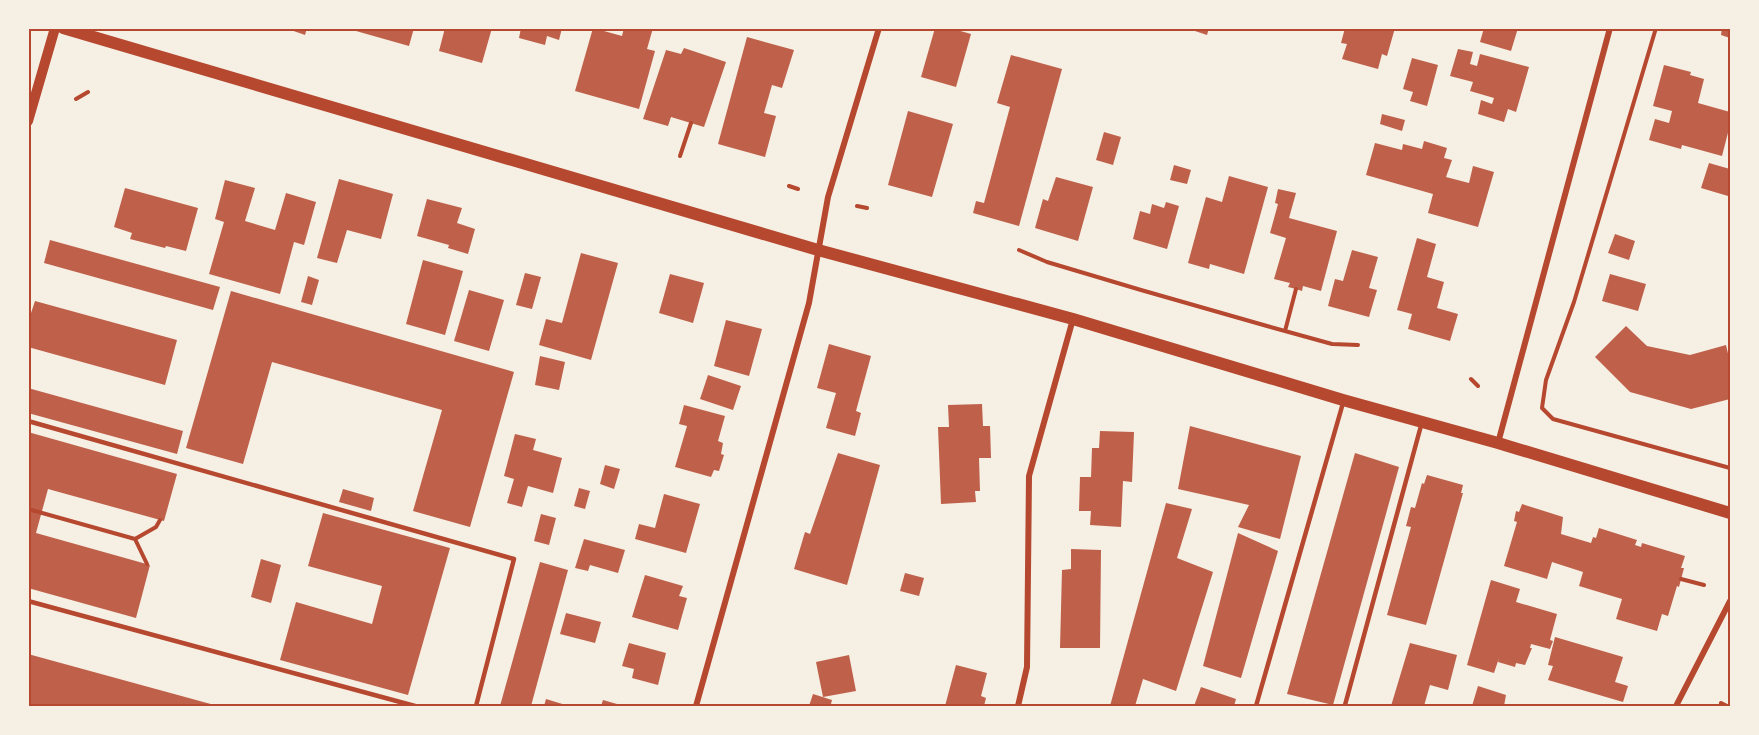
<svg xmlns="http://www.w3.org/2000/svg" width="1759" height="735" font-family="'IBM Plex Sans',sans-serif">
<rect width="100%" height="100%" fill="#f6efe4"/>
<!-- building -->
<path fill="#bf614a" d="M285,28h22l-2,7z
M356,28h58l-5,18 -53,-15z
M445,28h47l-10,35 -43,-12z
M521,28h41l-3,12 -12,-4 -2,9 -26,-7z
M593,28l29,8 2,-8h29l-6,21 8,2 -16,58 -64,-18z
M935,28h15l21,6 -15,53 -35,-10z
M1186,28h23l-2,7z
M1345,28h50l-8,28 -5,-2 -4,15 -36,-10 5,-15 -6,-1z
M1484,28h34l-7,23 -31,-9z
M1722,28h8v10l-9,-3z
M747,37l47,13 -12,38 -10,-3 -8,28 12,3 -11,41 -47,-13z
M684,48l42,14 -22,65 -33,-10 -3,9 -25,-7 23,-69 15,4z
M1458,49l15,3 -3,12 7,2 3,-12 49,13 -13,45 -8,-3 -4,13 -26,-8 3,-14 11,4 2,-6 -24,-7 3,-9 -23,-6z
M1011,55l51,14 -43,157 -46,-13 3,-12 8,2 26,-96 -13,-4z
M1412,58l26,7 -11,41 -17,-5 3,-9 -10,-3z
M1664,65l27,7 -1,3 14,4 -6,24 32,9v13l-8,31 -40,-11 -1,4 -32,-9 6,-21 14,4 3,-12 -19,-5z
M908,111l45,13 -21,73 -44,-12z
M1382,114l23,6 -3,11 -22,-7z
M1104,132l17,5 -8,28 -17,-5z
M1424,141l23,7 -3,10 8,2 -6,17 23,6 4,-17 21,6 -16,55 -50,-14 5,-19 -67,-19 9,-32 27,7 1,-6 19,5z
M1709,163l21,6v17l-2,10 -27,-8z
M1174,165l17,5 -4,14 -17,-4z
M1229,176l39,11 -24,87 -34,-10 -1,5 -21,-6 18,-66 16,5z
M1056,177l37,10 -15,54 -43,-13 8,-29 5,2z
M339,179l54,15 -12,45 -34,-9 -10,33 -20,-5z
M225,180l30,8 -10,33 30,9 11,-37 30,9 -12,43 -10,-3 -14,52 -71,-20 15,-52 -9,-3z
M125,188l73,20 -12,43 -20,-5 -1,2 -35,-9 2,-6 -18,-6z
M1278,189l18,4 -7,25 48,13 -16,60 -18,-5 -1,5 -6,-2 -8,-2 2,-4 -16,-4 12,-41 -16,-5 8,-29 -3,-1z
M427,199l35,9 -5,15 18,6 -7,25 -20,-6 1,-3 -32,-9z
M1166,202l13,4 -12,43 -34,-10 7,-28 10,3 2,-10 12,4z
M1615,234l20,7 -6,19 -21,-7z
M1417,238l19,6 -9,33 17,5 -7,26 21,6 -8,27 -42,-12 4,-15 -15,-4z
M50,240l170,47 -7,23 -169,-47z
M1352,250l26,7 -9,31 8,2 -8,27 -41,-11 7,-27 8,2z
M581,253l37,10 -27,97 -52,-15 7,-26 16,4z
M423,260l40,11 -18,64 -39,-11z
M525,273l16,4 -9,32 -16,-4z
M670,274l34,9 -11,40 -34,-10z
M1610,274l36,10 -8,27 -36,-10z
M308,276l11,4 -7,25 -11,-3z
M469,290l35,10 -15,51 -35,-10z
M231,291l283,81 -44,155 -57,-16 29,-101 -170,-48 -29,102 -57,-16z
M35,301l142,39 -12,45 -137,-38v-25z
M726,320l36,9 -13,47 -35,-10z
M1626,326l21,20 43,9 36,-10 4,17v37l-39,10 -61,-17 -35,-35z
M829,344l42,12 -15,55 5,2 -6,23 -29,-8 10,-35 -19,-5z
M540,356l25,6 -6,28 -24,-5z
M708,375l33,11 -8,24 -33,-11z
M28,388l155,43 -6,23 -149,-41z
M982,404l1,22h7l1,32h-12l1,33h-5l1,11 -35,2 -3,-77h11l-1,-22z
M684,405l41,11 -7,25 5,2 -2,11 3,1 -5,16 -5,-1 -3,7 -36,-10 12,-41 -8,-2z
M1190,426l111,30 -21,83 -42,-12 11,-22 -71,-16z
M1100,431l34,1 -2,50 -9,-1 -2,46 -31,-2 1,-14h-12l1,-34h11l1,-29h7z
M28,432l149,42 -13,47 -116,-32 -12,44 114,32 -14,53 -108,-30z
M515,434l21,5 -3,11 29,8 -9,35 -25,-7 -6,21 -15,-4 7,-24 -10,-3z
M838,453l42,12 -33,120 -53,-16 11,-37 5,2z
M1355,453l44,14 -66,238 -46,-11z
M605,465l15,4 -6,20 -14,-5z
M1427,475l36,10 -2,8h2l-37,132 -39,-10 24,-88 -5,-1 5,-19 4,1 7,-25 2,1z
M579,488l11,3 -5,18 -11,-3z
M343,489l31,9 -3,13 -32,-9z
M664,494l36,10 -14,49 -51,-14 4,-15 16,4z
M1166,503l26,6 -15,49 36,14 -37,119 -33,-12 -8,27h-25z
M1522,504l41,13 -2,17 30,9 2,-6 3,1 3,-10 38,12 -2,5 6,2 1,-4 43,13 -4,12h3l-5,19 -2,-1 -9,30 -6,-2 -5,17 -41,-12 6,-20 -43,-13 4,-14 -31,-10 -5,17 -43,-13 13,-44 -3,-1 2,-10 3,1z
M323,513l127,35 -42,147 -128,-35 16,-58 76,22 10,-38 -74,-20z
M541,514l15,4 -7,27 -15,-4z
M1238,533l40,18 -37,127 -38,-12z
M584,539l41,11 -7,23 -28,-8 -2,6 -13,-3z
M1071,549l30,1 -1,98h-40l2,-78 9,-1z
M261,559l20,6 -10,38 -20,-6z
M540,562l28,8 -37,136h-31z
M905,573l19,5 -5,18 -19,-5z
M645,575l38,11 -4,10 8,2 -9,32 -46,-13z
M1491,580l29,9 -4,13 41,12 -7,26 3,1 -3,8 -19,-5 -1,4h2l-7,17 -9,-2 -1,4 -17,-5 1,-4 -5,15 -27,-8z
M566,613l35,9 -6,21 -35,-9z
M1555,637l68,20 -8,25 13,4 -5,16 -75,-22 5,-14 -5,-1z
M629,643l37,10 -8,32 -26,-7 2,-9 -12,-3z
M1410,643l47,12 -9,35 -18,-5 -6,21h-33z
M28,654l190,52h-190z
M849,655l7,36 -33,6 -7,-35z
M956,665l31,8 -6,23 5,2 -2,8h-39z
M1478,686l28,9 -2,11h-32z
M1201,687l35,12 -2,7h-40z
M813,694l19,6 -1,4 6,2h-28z
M546,699l23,7h-25z
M603,700l21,6h-23z"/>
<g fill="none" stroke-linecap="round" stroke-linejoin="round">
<!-- path -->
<path stroke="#b5482f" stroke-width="4" d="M1656,28l-82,274 -28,78 -4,28 11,11 177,49
M76,99l12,-7
M680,156l11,-33
M789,186l9,3
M857,206l10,2
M1019,250l28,12 94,28 126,36 65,18 26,1
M1285,331l11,-42
M1471,379l7,7
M28,509l107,30 21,-12 4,-7
M135,539l12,25
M1681,579l23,6
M1721,703l6,3"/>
<!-- service -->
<path stroke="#b5482f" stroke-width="4.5" d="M28,421l486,138 -38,147
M28,601l387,105
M1345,705l77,-283
M1256,706l87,-303"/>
<!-- minor -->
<path stroke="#b5482f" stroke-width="6" d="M1498,443l112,-415
M696,706l113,-403 19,-106 51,-169
M1018,706l9,-39 2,-191 44,-157
M1676,706l54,-105"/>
<!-- tertiary -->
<path stroke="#b5482f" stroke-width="10" d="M28,121l27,-93"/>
<!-- secondary -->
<path stroke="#b5482f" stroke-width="12" d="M63,28l755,222 255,69 270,81 155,43 232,70"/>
</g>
<!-- border -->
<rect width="1759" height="735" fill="none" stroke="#f6efe4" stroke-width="60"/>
<rect x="30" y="30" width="1699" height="675" fill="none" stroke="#b5482f" stroke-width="2"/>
</svg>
